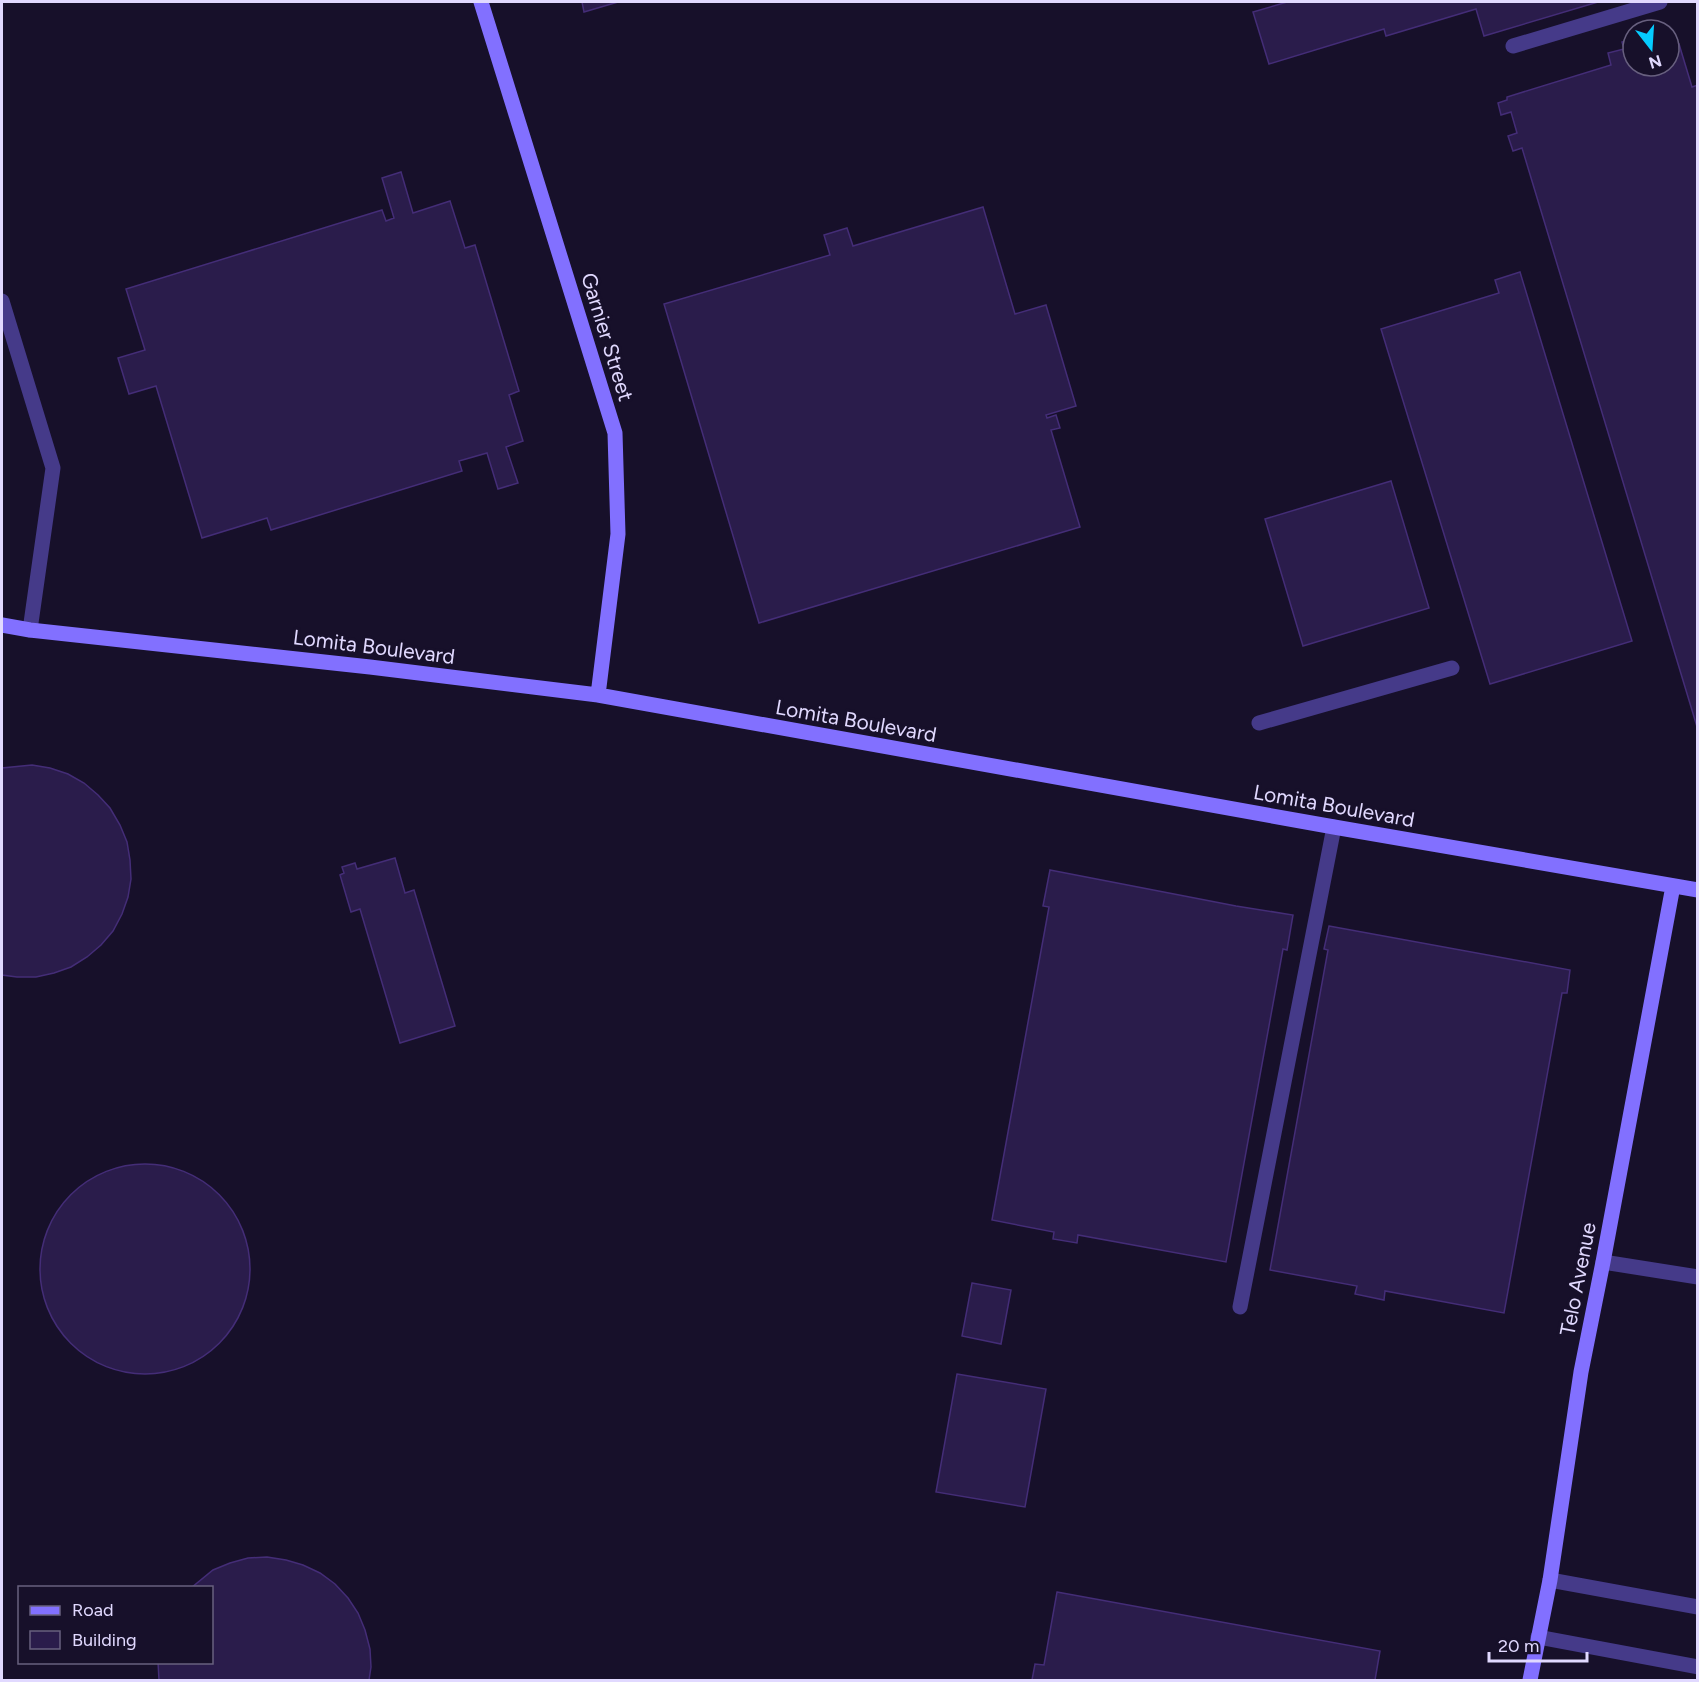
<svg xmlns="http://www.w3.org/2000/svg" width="1699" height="1682" font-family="Figtree,sans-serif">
<rect width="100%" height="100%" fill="#17102a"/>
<!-- building -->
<path fill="#2a1c4b" stroke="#442d77" stroke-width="1.5" d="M582,2h36l-34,10z
M1287,2h311l-114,34 -8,-27 -90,27 -2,-7 -115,35 -16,-52z
M1633,39v27h36v-19l10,-3 13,43 6,-2v645l-176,-582 -9,3 -5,-15 9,-3 -6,-21 -10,3 -3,-12 9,-3v-3l104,-32 -3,-12 16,-4 -2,-7z
M401,172l12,41 37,-12 15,47 10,-3 44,146 -10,4 14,46 -17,6 12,36 -20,6 -11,-36 -28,8 3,10 -191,59 -4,-12 -65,20 -46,-152 -27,8 -11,-36 27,-8 -19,-61 256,-79 4,11 8,-3 -12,-40z
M983,207l32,107 31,-9 30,101 -30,9 1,3 9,-3 4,13 -9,2 29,97 -321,96 -95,-319 166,-49 -6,-20 23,-7 6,18z
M1520,272l112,369 -142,43 -109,-355 118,-36 -4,-13z
M1391,481l38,127 -126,38 -38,-127z
M32,765l18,3 18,6 16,9 14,12 12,13 10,17 7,17 3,18 1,19 -3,18 -6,17 -9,17 -12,14 -14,12 -16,10 -17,6 -18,4h-19l-15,-2v-207z
M395,858l10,35 9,-3 41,136 -55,17 -40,-134 -9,3 -11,-37 4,-2 -2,-6 13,-4 2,6z
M1050,870l186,36 57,9 -6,35 -4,-1 -57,313 -148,-27 -1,8 -24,-4 1,-7 -62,-12 57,-313 -6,-1z
M1329,926l241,44 -3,23h-5l-58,320 -119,-22 -1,9 -29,-6 2,-8 -87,-16 58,-320 -4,-1z
M40 1269a105 105 0 1 1 210 0a105 105 0 1 1-210 0Z
M972,1283l39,7 -10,54 -39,-8z
M957,1374l89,15 -21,118 -89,-15z
M267,1557l19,3 17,5 17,8 15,11 13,14 10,15 7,17 5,19 1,18 -2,13h-210l-1,-18h54v-74h-21l22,-18 17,-7 18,-5z
M1057,1592l323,59 -5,29h-343l3,-16 9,1z"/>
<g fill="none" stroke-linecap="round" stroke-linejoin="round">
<!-- lane -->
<path stroke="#453a89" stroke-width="15" d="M1513,46l147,-44
M2,301l51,167 -23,162
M1259,723l193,-55
M1603,1262l95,15
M1240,1307l94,-480
M1550,1580l148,27
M1538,1637l160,30"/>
<!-- secondary -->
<path stroke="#8270ff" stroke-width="15" d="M481,2l134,431 3,101 -20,161
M2,625l28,5 340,37 228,28 736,132 364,63
M1530,1680l20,-100 31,-208 22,-110 70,-376"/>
</g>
<g text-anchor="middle" stroke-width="6" stroke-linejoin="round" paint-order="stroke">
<!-- street labels -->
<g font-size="21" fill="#e1d9ff" stroke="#17102a">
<text transform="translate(607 337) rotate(73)" y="7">Garnier Street</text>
<text transform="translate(374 647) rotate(7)" y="7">Lomita Boulevard</text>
<text transform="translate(856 721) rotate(10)" y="7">Lomita Boulevard</text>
<text transform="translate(1334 806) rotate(10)" y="7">Lomita Boulevard</text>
<text transform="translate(1578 1279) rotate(-79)" y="7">Telo Avenue</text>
</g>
</g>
<!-- border -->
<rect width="1699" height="1682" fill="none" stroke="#e1d9ff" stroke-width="6"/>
<!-- legend -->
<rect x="18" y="1586" width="195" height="78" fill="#17102a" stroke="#68607f" stroke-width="1.5"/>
<rect x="30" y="1606" width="30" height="9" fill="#8270ff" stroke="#68607f" stroke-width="1.5"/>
<text x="72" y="1616" font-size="18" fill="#e1d9ff">Road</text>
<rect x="30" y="1631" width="30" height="18" fill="#2a1c4b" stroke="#68607f" stroke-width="1.5"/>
<text x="72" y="1646" font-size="18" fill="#e1d9ff">Building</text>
<!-- north arrow -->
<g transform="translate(1651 48) rotate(163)"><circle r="28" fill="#17102a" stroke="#68607f" stroke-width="1.5"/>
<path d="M0-4.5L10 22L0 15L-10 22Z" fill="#05ccff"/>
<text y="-9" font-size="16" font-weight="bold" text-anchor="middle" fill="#e1d9ff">N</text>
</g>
<!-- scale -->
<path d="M1489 1652v9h98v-9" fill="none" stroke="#e1d9ff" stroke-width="3"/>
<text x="1498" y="1652" font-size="18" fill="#e1d9ff" stroke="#17102a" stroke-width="4.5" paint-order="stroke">20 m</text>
</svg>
